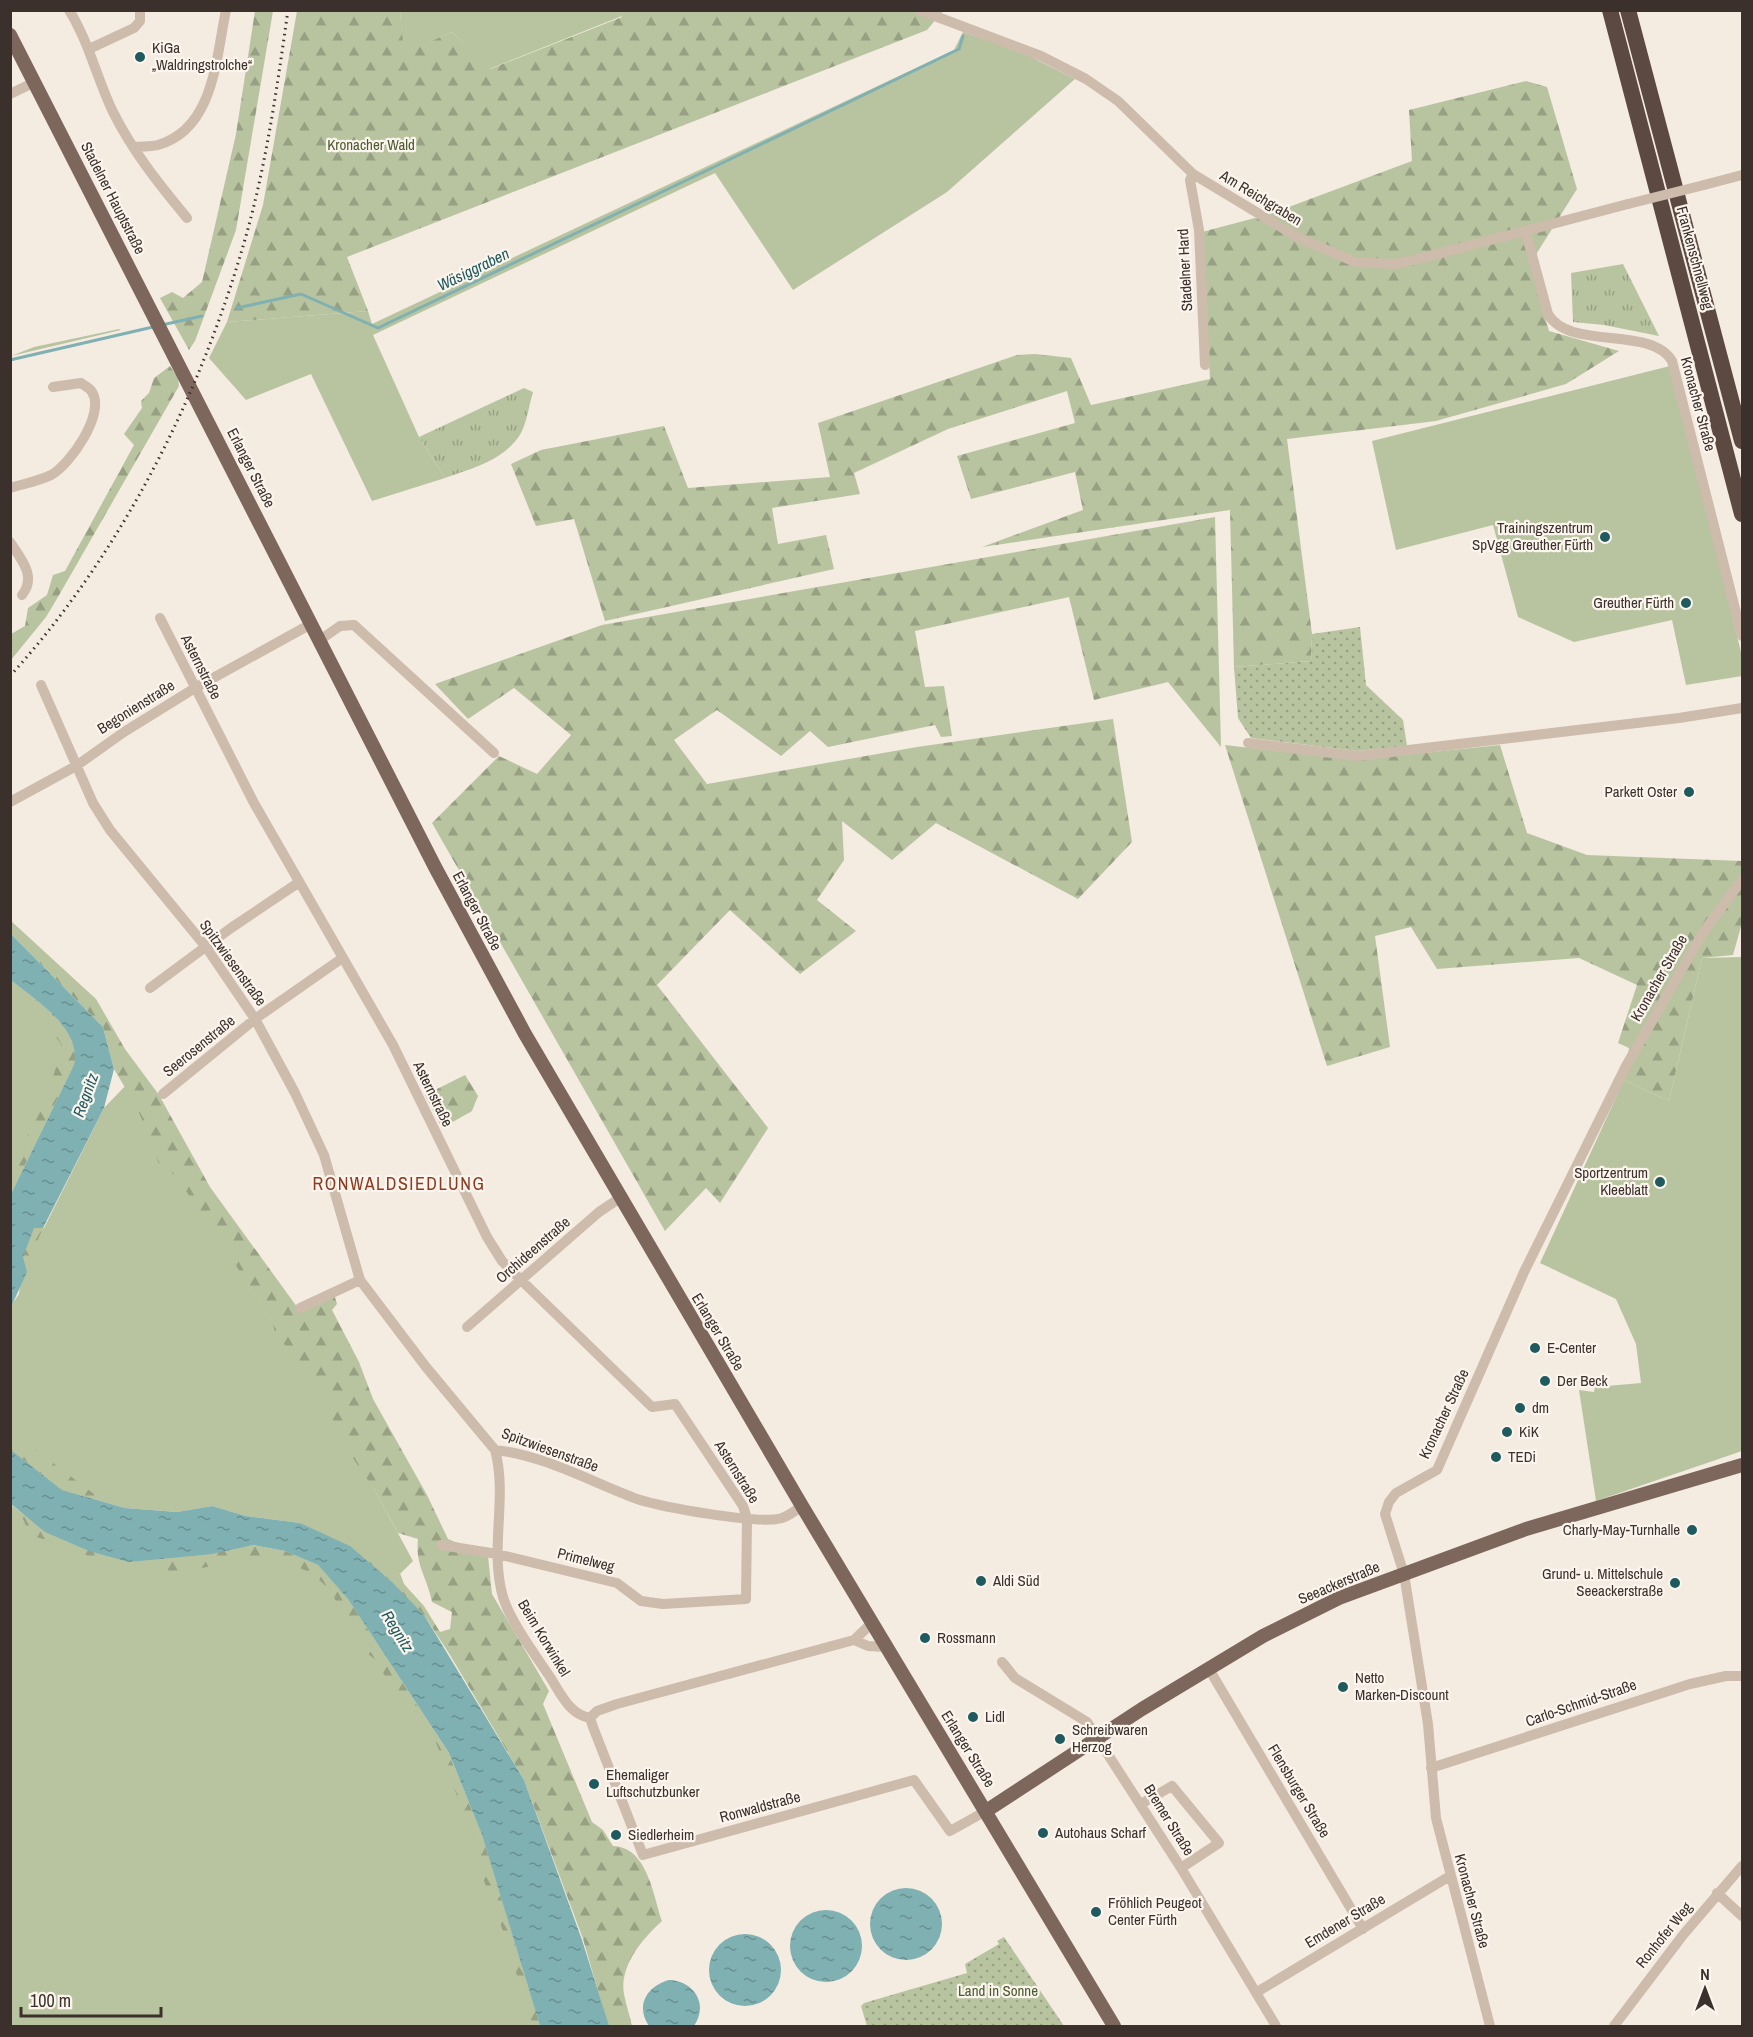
<svg xmlns="http://www.w3.org/2000/svg" width="1753" height="2037" font-family="'Archivo Narrow',sans-serif">
<defs>
<pattern id="forest-firs" width="22" height="20" patternUnits="userSpaceOnUse" patternTransform="scale(1.5)"><rect width="22" height="20" fill="#b8c4a0"/><path d="M5 1l3.5 6h-7zM16 11l3.5 6h-7z" fill="#97a083"/></pattern>
<pattern id="park-tufts" width="24" height="20" patternUnits="userSpaceOnUse" patternTransform="scale(1.5)"><rect width="24" height="20" fill="#b8c4a0"/><path d="M3 7l-1-3M5 7V3M7 7l1-3M15 17l-1-3M17 17v-4M19 17l1-3" fill="none" stroke="#97a083"/></pattern>
<pattern id="garden-dots" width="8" height="8" patternUnits="userSpaceOnUse" patternTransform="scale(1.5)"><rect width="8" height="8" fill="#b8c4a0"/><path d="M2 2h.1M6 6h.1" fill="none" stroke="#97a083" stroke-width="1.8" stroke-linecap="round"/></pattern>
<pattern id="water-ripples" width="26" height="14" patternUnits="userSpaceOnUse" patternTransform="scale(1.5)"><rect width="26" height="14" fill="#7fb0b2"/><path d="M2 4q2-2 4 0t4 0M15 11q2-2 4 0t4 0" fill="none" stroke="#699091"/></pattern>
</defs>
<rect width="100%" height="100%" fill="#f4ebe1"/>
<!-- grass -->
<path fill="#b8c4a0" d="M619,10l3,6 -133,53 -37,-37 -49,22 -3,-43z
M963,32l60,21 52,26 -128,113 -154,98 -78,-117 -342,162 46,102 26,41 -73,23 -61,-127 -65,26 -37,-42 18,-36 141,-11 4,13 582,-274z
M119,329l2,1 -110,26 23,-9z
M1670,366l72,290v20l-56,9 -14,-65 -98,22 -56,-25 -25,-92 -97,25 -24,-109z
M1742,957v494l-146,50 -17,-111 15,2 1,-5 46,-4 -5,-39 -20,-45 -76,-36 84,-183 45,21 33,-143z
M11,980l44,37 22,36 -3,12 -63,129z
M130,1081l83,149 114,172 86,159 -21,21 -92,-59 -54,-7 -34,-10 -35,6 -52,-4 -63,-18 -51,-40 -1,-143 9,-13 4,-37 11,-30 10,1 60,-120z
M10,1504l35,28 44,19 123,3 73,-3 33,14 30,34 101,154 33,82 58,191h-529z"/>
<!-- forest -->
<path fill="url(#forest-firs)" d="M255,11h18l-37,219 -41,111 -6,9 -29,-52 12,-6 11,6 19,-16 34,-148z
M297,11h103l4,42 48,-21 38,37 132,-52 -3,-6h324l-16,19 -580,227 21,54 -141,11 36,-117z
M1526,81l21,6 30,102 -47,75 19,67 70,20 -53,33 -130,37 -149,18 25,195 -1,27 -77,6 -4,-157 -248,37 101,-37 -8,-38 -104,27 -14,-43 118,-33 -8,-32 -119,38 -94,44 6,21 -88,14 6,36 48,-9 8,34 -229,52 -31,-102 -38,7 -25,-62 30,-14 123,-24 24,62 142,-11 -12,-54 199,-68 18,-1 36,4 20,47 119,-26 -8,-147 68,-18 142,-53 -3,-51z
M170,366l8,12 1,8 -121,211 -12,20 -35,43v-26l14,-8 3,-18 19,-13 6,-20 12,-4 69,-126 -10,-11 18,-26 -1,-7 8,-8 5,-15z
M1215,517l6,230 -53,-65 -74,18 -25,-103 -154,34 10,56 19,-1 8,50 -11,1 -6,-12 -107,22 -18,-16 -29,25 -64,-46 -43,30 33,44 210,-37 196,-28 19,123 -54,57 -142,-76 -44,37 -50,-39 2,39 -27,40 39,31 -56,43 -70,-64 -73,75 111,143 -48,75 -14,-15 -41,43 -233,-408 67,-67 38,18 34,-39 -57,-47 -46,31 -33,-35 167,-59z
M1225,745l131,15 144,-15 27,88 60,22 155,6v62l-9,32 -31,3 -33,143 -45,-21 5,-32 -11,-5 19,-58 -58,-27 -142,11 -26,-42 -36,9 15,111 -63,19z
M10,920l86,79 29,50 34,46 51,92 90,124 34,-17 3,10 -5,6 27,52 14,37 54,96 21,44 40,17 4,38 57,97 -6,13 49,118 11,8 10,16c34,1 40,48 49,75 -19,17 -43,45 -38,73 2,11 6,22 8,32h-24l-25,-87 -59,-159 -74,-125 -26,-40 -59,-56 33,9 6,16 20,22 16,26 10,-3 2,-17 -20,-10c-5,-26 -17,-36 -14,-63l-20,-6 -24,-44 -34,-50 -13,-34 -34,-52 -18,-18 -2,-14 -97,-145 -18,-14 -5,-18 -17,-38 -22,-37 -11,-42 -92,-93z
M11,980c25,21 72,48 63,85l-63,128v-26l26,-49 17,-44 7,-30 -15,-21 -35,-31z
M465,1075l13,21 -6,15 -30,17 -17,-33z
M34,1228h9l-17,38 -4,-9z
M11,1431l83,63v5l-32,-9 -51,-40z
M10,1504c38,30 62,42 109,56l1,4 -24,-4 -31,-16 -34,-8 -9,-19z
M252,1545l33,6 33,14 30,34 100,154 34,82 58,191h-7l-30,-95 -20,-53 -7,-34 -41,-104 -20,-18 -19,-26 -20,-36 -15,-11c-4,-25 -11,-17 -21,-34 -3,-5 -3,-12 -6,-18 -36,-56 -111,-35 -163,-21l-11,-12 5,-6z"/>
<!-- park -->
<path fill="url(#park-tufts)" d="M1623,264l36,72 -55,-11 -31,-3 -2,-49z
M524,388l9,4c-4,13 -6,30 -12,41 -16,27 -48,35 -76,45l-26,-41z"/>
<!-- garden -->
<path fill="url(#garden-dots)" d="M1360,627l6,58 37,35 4,26 -50,5 -106,-13 -13,-20 -4,-51 77,-6 1,-27z
M1004,1937l60,89h-197l-6,-20 3,-3 103,-30 -2,-9 34,-20 -2,-3z"/>
<!-- water -->
<path fill="url(#water-ripples)" d="M11,934l92,93 11,42 -10,39 -61,120h-9l-11,29 4,15 -16,35v-113l63,-129c8,-37 -38,-64 -63,-85z
M11,1450l51,40 63,18 52,4 35,-6 34,10 54,7 50,23 42,36 32,33 100,165 58,160 27,86h-69l-58,-191 -33,-82 -101,-154 -30,-34 -33,-14 -32,-6 -41,9 -83,8 -40,-11 -44,-19 -34,-28z
M870 1924a36 36 0 1 1 72 0a36 36 0 1 1-72 0Z
M790 1946a36 36 0 1 1 72 0a36 36 0 1 1-72 0Z
M709 1970a36 36 0 1 1 72 0a36 36 0 1 1-72 0Z
M669,1980c25,1 40,24 25,46h-45c-14,-20 -2,-40 20,-46z"/>
<g fill="none" stroke-linecap="round" stroke-linejoin="round">
<!-- stream -->
<path stroke="#7fb0b2" stroke-width="3" d="M716,166l243,-117 4,-13
M237,308l64,-14 77,34 336,-161
M162,325l40,-9
M10,360l143,-33"/>
<!-- minor -->
<path stroke="#cdbbac" stroke-width="10" d="M69,10c20,32 28,69 44,102 20,40 46,72 74,106
M919,10l122,46 45,23 32,22 75,73 106,64 56,24 39,2 20,-4 214,-56
M89,49l45,-21 6,-7v-11
M10,94l25,-12
M134,147c8,-1 17,0 24,-2 56,-16 58,-87 68,-135
M1193,174l-3,6 9,50 6,135
M1704,185l38,-10
M1526,233l22,81c21,37 103,11 124,47l70,275
M10,488c13,-4 29,-7 41,-13 19,-10 55,-62 41,-83 -2,-4 -7,-6 -11,-9l-28,4
M10,542c11,17 27,34 12,53
M160,618l94,185 139,242 94,192 15,24 19,19 131,127 23,-3 68,102 4,12 -1,81 -83,5 -22,-3 -24,-18 -120,-29 -56,-9
M320,640l20,-14 14,-1 140,128
M41,685l52,118 17,27 96,117 49,72 40,74 29,62 36,125 66,87 69,83c49,5 96,32 142,49 25,8 122,26 145,19 7,-2 14,-8 20,-12
M1248,743l110,13 321,-38 63,-10
M10,802l66,-36 48,-34 71,-44 116,-64
M150,988l81,-60 67,-45
M163,1094l92,-75 86,-60
M300,1308l60,-28
M467,1327l132,-115 21,-14
M495,1450c13,48 -6,99 8,147 7,24 33,59 47,80 11,17 19,37 40,41
M872,1623l-18,17 -237,64 -20,7 -7,7 3,9 50,128 271,-75 36,51 36,-20
M854,1640l14,6 18,1
M1002,1662l13,16 72,44 94,146 95,158
M1209,1669l154,260
M1431,1768l259,-84 36,-8h16
M1141,1804l31,-18 47,57 -38,25
M1717,1893l25,23
M1257,1992l193,-116
M1490,2026l-54,-208 -8,-94 -24,-150 -19,-60 4,-12 7,-9 41,-23 87,-198 102,-206 78,-135 38,-51
M1614,2026l69,-91 59,-69"/>
<!-- major -->
<path stroke="#7d675c" stroke-width="14" d="M10,35l425,832 90,167 277,472 312,520
M986,1811l156,-102 121,-73 76,-38 187,-69 216,-64"/>
<!-- highway -->
<path stroke="#5c4a42" stroke-width="16" d="M1610,10l132,504
M1628,10l114,431"/>
<!-- rail -->
<path stroke="#3b302b" stroke-width="3" stroke-dasharray="1.5 4.5" stroke-linecap="butt" d="M10,676c110,-121 189,-277 234,-433 22,-76 33,-155 44,-233"/>
<!-- minor-bridge -->
<path stroke="#cdbbac" stroke-width="10" d="M1628,204l76,-19"/>
</g>
<!-- markers -->
<g fill="#1f5a5e" stroke="#fbf5ee" stroke-width="2">
<circle cx="140" cy="57" r="6"/>
<circle cx="1605" cy="537" r="6"/>
<circle cx="1686" cy="603" r="6"/>
<circle cx="1689" cy="792" r="6"/>
<circle cx="1660" cy="1182" r="6"/>
<circle cx="1535" cy="1348" r="6"/>
<circle cx="1545" cy="1381" r="6"/>
<circle cx="1520" cy="1408" r="6"/>
<circle cx="1507" cy="1432" r="6"/>
<circle cx="1496" cy="1457" r="6"/>
<circle cx="1692" cy="1530" r="6"/>
<circle cx="981" cy="1581" r="6"/>
<circle cx="1675" cy="1583" r="6"/>
<circle cx="925" cy="1638" r="6"/>
<circle cx="1343" cy="1687" r="6"/>
<circle cx="973" cy="1717" r="6"/>
<circle cx="1060" cy="1739" r="6"/>
<circle cx="594" cy="1784" r="6"/>
<circle cx="1043" cy="1833" r="6"/>
<circle cx="616" cy="1835" r="6"/>
<circle cx="1096" cy="1912" r="6"/>
</g>
<g text-anchor="middle" stroke-width="4.5" stroke-linejoin="round" paint-order="stroke">
<!-- poi labels -->
<g font-size="15" fill="#3b302b" stroke="#fbf5ee" text-anchor="start">
<text x="152" y="53">KiGa<tspan x="152" dy="17">„Waldringstrolche“</tspan></text>
<text x="1593" y="533" text-anchor="end">Trainingszentrum<tspan x="1593" dy="17">SpVgg Greuther Fürth</tspan></text>
<text x="1674" y="608" text-anchor="end">Greuther Fürth</text>
<text x="1677" y="797" text-anchor="end">Parkett Oster</text>
<text x="1648" y="1178" text-anchor="end">Sportzentrum<tspan x="1648" dy="17">Kleeblatt</tspan></text>
<text x="1547" y="1353">E-Center</text>
<text x="1557" y="1386">Der Beck</text>
<text x="1532" y="1413">dm</text>
<text x="1519" y="1437">KiK</text>
<text x="1508" y="1462">TEDi</text>
<text x="1680" y="1535" text-anchor="end">Charly-May-Turnhalle</text>
<text x="1663" y="1579" text-anchor="end">Grund- u. Mittelschule<tspan x="1663" dy="17">Seeackerstraße</tspan></text>
<text x="993" y="1586">Aldi Süd</text>
<text x="937" y="1643">Rossmann</text>
<text x="1355" y="1683">Netto<tspan x="1355" dy="17">Marken-Discount</tspan></text>
<text x="985" y="1722">Lidl</text>
<text x="1072" y="1735">Schreibwaren<tspan x="1072" dy="17">Herzog</tspan></text>
<text x="606" y="1780">Ehemaliger<tspan x="606" dy="17">Luftschutzbunker</tspan></text>
<text x="1055" y="1838">Autohaus Scharf</text>
<text x="628" y="1840">Siedlerheim</text>
<text x="1108" y="1908">Fröhlich Peugeot<tspan x="1108" dy="17">Center Fürth</tspan></text>
</g>
<!-- park labels -->
<g font-size="15" fill="#4a5a2e" stroke="#fbf5ee">
<text x="371" y="150">Kronacher Wald</text>
<text x="998" y="1996">Land in Sonne</text>
</g>
<!-- street labels -->
<g font-size="15" fill="#3b302b" stroke="#fbf5ee">
<text transform="translate(113 198) rotate(63)" y="5">Stadelner Hauptstraße</text>
<text transform="translate(1261 198) rotate(31)" y="5">Am Reichgraben</text>
<text transform="translate(1695 258) rotate(75)" y="5">Frankenschnellweg</text>
<text transform="translate(1185 270) rotate(-93)" y="5">Stadelner Hard</text>
<text transform="translate(1698 404) rotate(75)" y="5">Kronacher Straße</text>
<text transform="translate(251 468) rotate(63)" y="5">Erlanger Straße</text>
<text transform="translate(201 667) rotate(63)" y="5">Asternstraße</text>
<text transform="translate(136 707) rotate(-32)" y="5">Begonienstraße</text>
<text transform="translate(477 911) rotate(62)" y="5">Erlanger Straße</text>
<text transform="translate(233 963) rotate(54)" y="5">Spitzwiesenstraße</text>
<text transform="translate(1659 978) rotate(-60)" y="5">Kronacher Straße</text>
<text transform="translate(199 1046) rotate(-39)" y="5">Seerosenstraße</text>
<text transform="translate(433 1094) rotate(64)" y="5">Asternstraße</text>
<text transform="translate(533 1250) rotate(-41)" y="5">Orchideenstraße</text>
<text transform="translate(718 1332) rotate(59)" y="5">Erlanger Straße</text>
<text transform="translate(1444 1414) rotate(-65)" y="5">Kronacher Straße</text>
<text transform="translate(550 1450) rotate(20)" y="5">Spitzwiesenstraße</text>
<text transform="translate(737 1472) rotate(58)" y="5">Asternstraße</text>
<text transform="translate(586 1560) rotate(14)" y="5">Primelweg</text>
<text transform="translate(1339 1583) rotate(-23)" y="5">Seeackerstraße</text>
<text transform="translate(544 1638) rotate(59)" y="5">Beim Korwinkel</text>
<text transform="translate(1581 1703) rotate(-19)" y="5">Carlo-Schmid-Straße</text>
<text transform="translate(968 1749) rotate(58)" y="5">Erlanger Straße</text>
<text transform="translate(1299 1791) rotate(59)" y="5">Flensburger Straße</text>
<text transform="translate(760 1807) rotate(-15)" y="5">Ronwaldstraße</text>
<text transform="translate(1169 1820) rotate(58)" y="5">Bremer Straße</text>
<text transform="translate(1472 1901) rotate(75)" y="5">Kronacher Straße</text>
<text transform="translate(1345 1921) rotate(-31)" y="5">Emdener Straße</text>
<text transform="translate(1664 1935) rotate(-51)" y="5">Ronhofer Weg</text>
</g>
<!-- water labels -->
<g font-size="16" font-style="italic" fill="#1f5a5e" stroke="#fbf5ee">
<text transform="translate(473 269) rotate(-26)" y="6">Wäsiggraben</text>
<text transform="translate(85 1095) rotate(-70)" y="6">Regnitz</text>
<text transform="translate(398 1631) rotate(58)" y="6">Regnitz</text>
</g>
<!-- quarter labels -->
<g font-size="18" letter-spacing="1.5" fill="#8c3b22" stroke="#fbf5ee">
<text x="399" y="1190">RONWALDSIEDLUNG</text>
</g>
</g>
<!-- border -->
<rect width="1753" height="2037" fill="none" stroke="#3b302b" stroke-width="24"/>
<!-- north arrow -->
<g transform="translate(1705 1989)" stroke="#fbf5ee" stroke-width="4.5" paint-order="stroke">
<path d="M0-4.5L10 22L0 15L-10 22Z" fill="#3b302b"/>
<text y="-9" font-size="16" font-weight="bold" text-anchor="middle" fill="#3b302b">N</text>
</g>
<!-- scale -->
<path d="M21 2007v9h140v-9" fill="none" stroke="#3b302b" stroke-width="3"/>
<text x="30" y="2007" font-size="18" fill="#3b302b" stroke="#fbf5ee" stroke-width="4.5" paint-order="stroke">100 m</text>
</svg>
